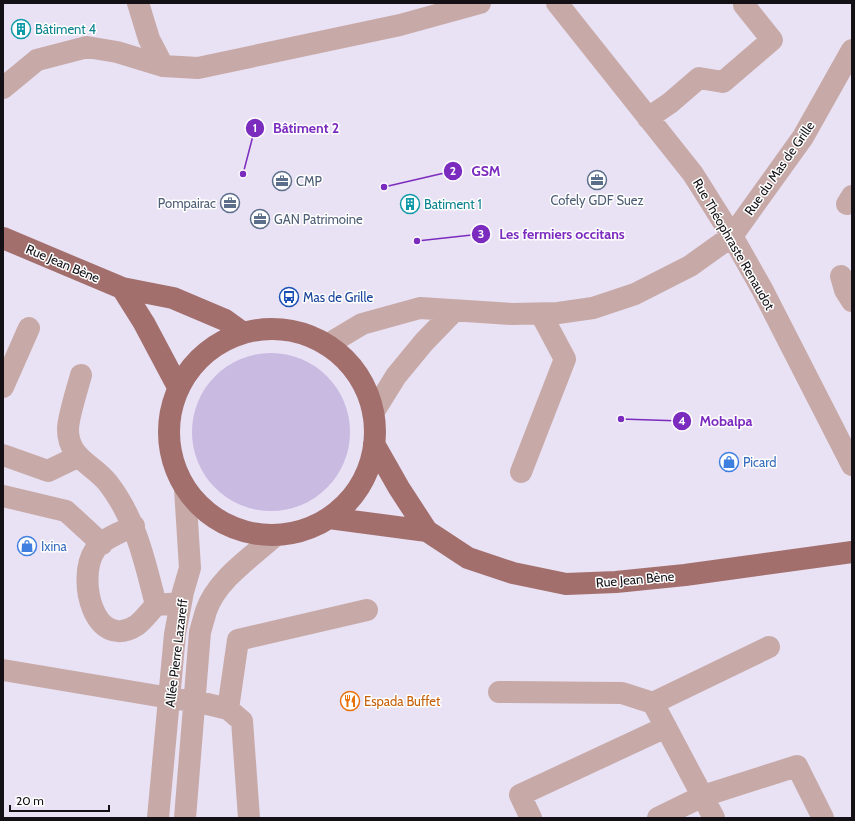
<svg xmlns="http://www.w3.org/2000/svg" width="855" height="821" font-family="Cabin,sans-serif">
<rect width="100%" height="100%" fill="#f2edfa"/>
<!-- built -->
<path fill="#e9e1f4" d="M3,3h849v815h-849z"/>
<!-- green -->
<path fill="#c9bae1" d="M192 432a79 79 0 1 1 158 0a79 79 0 1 1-158 0Z"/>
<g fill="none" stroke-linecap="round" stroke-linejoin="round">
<!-- minor -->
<path stroke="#c7aaa8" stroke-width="22" d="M138,3l11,36 14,27 35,2 202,-43 80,-22
M557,3l136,171 39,62 30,53 90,176
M3,88l34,-28 50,-13 30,5 46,14
M648,118l22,-15 29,-25 24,4 49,-42 -28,-35
M847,204l5,-8
M841,276l4,14 7,11
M327,345l35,-21 58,-16 92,6 46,-1 35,-5 42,-14 55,-28 42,-30 71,-99 49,-87
M81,375c-4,15 -12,39 -13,53 -1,30 25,36 40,55 28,36 37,79 48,122l25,-2
M3,387l26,-59
M373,413l23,-37 28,-34 30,-31
M3,455l45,16 29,-14
M521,472l44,-113 -24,-45
M3,496l63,15 36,33
M134,526c-12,6 -31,12 -39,24 -19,28 -1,103 42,75 7,-5 13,-14 19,-20
M3,670l167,28 25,3 33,8 10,-69 129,-30
M499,692l123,1 31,10
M228,709l14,12 7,97
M158,818l17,-184 8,-42 7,-24 -5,-79
M185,818l15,-186c2,-7 4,-14 6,-21 11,-32 46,-54 70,-76
M531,818l-11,-23 146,-68
M658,818l45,-22 94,-30 26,52
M714,818l-61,-115 116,-56"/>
<!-- major -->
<path stroke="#a26f6d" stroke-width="22" d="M3,238l119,50 51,10 52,22 18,13
M122,288l22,35 34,64
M169 432a103 103 0 1 1 206 0a103 103 0 1 1-206 0Z
M374,444l25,44 28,43 41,27 45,15 53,11 50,-2 69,-7 167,-23
M329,518l98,13"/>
</g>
<!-- icons -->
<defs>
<symbol id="building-ring" viewBox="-11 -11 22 22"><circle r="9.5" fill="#fff" stroke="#0f9aa8" stroke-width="1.5"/><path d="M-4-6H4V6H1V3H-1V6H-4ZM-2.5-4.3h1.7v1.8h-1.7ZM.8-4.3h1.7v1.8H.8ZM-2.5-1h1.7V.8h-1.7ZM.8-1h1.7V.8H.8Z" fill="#0f9aa8"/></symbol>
<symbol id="office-ring" viewBox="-11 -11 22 22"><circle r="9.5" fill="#fff" stroke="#5c6f8a" stroke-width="1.5"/><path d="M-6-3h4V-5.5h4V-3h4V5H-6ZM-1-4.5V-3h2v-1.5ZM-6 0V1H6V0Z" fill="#5c6f8a"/></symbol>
<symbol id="bus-ring" viewBox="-11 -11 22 22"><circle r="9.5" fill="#fff" stroke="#1a4fb4" stroke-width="1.5"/><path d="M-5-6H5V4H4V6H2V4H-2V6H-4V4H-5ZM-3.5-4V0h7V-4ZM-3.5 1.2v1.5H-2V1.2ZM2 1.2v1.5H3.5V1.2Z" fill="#1a4fb4"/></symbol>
<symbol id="shop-ring" viewBox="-11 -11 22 22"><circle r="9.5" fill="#fff" stroke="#3f7fe0" stroke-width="1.5"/><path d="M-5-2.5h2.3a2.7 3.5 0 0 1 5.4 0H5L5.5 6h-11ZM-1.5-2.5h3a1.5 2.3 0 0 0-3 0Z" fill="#3f7fe0"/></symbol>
<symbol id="restaurant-ring" viewBox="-11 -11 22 22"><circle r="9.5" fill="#fff" stroke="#e8710a" stroke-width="1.5"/><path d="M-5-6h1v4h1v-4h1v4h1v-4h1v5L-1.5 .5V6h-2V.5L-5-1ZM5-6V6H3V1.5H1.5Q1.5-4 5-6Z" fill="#e8710a"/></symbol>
</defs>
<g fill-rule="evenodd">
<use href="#building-ring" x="10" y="18" width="22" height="22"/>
<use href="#office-ring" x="586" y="169" width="22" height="22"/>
<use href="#office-ring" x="271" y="170" width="22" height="22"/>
<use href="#office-ring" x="219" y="192" width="22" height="22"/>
<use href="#building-ring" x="399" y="193" width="22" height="22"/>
<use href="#office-ring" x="249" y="208" width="22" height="22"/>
<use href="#bus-ring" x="278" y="286" width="22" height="22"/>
<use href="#shop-ring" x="718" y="451" width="22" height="22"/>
<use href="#shop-ring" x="16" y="535" width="22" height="22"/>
<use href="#restaurant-ring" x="339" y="690" width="22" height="22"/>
</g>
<g text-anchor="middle" stroke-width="3" stroke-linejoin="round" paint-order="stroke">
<!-- culture labels -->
<g font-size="13" fill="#0d838f" stroke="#fff" text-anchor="start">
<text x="35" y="34">Bâtiment 4</text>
<text x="424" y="209">Batiment 1</text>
</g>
<!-- street labels -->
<g font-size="13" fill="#131115" stroke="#fff">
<text transform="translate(779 168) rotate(-55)" y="5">Rue du Mas de Grille</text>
<text transform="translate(734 244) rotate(60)" y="5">Rue Théophraste Renaudot</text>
<text transform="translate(63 263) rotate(23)" y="5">Rue Jean Bène</text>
<text transform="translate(635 579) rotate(-5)" y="5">Rue Jean Bène</text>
<text transform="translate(176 653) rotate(-83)" y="5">Allée Pierre Lazareff</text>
</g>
<!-- service labels -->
<g font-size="13" fill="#4e5e75" stroke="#fff" text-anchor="start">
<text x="296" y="186">CMP</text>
<text x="597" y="205" text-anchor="middle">Cofely GDF Suez</text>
<text x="216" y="208" text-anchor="end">Pompairac</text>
<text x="274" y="224">GAN Patrimoine</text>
</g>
<!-- transit labels -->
<g font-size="13" fill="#164399" stroke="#fff" text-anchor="start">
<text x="303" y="302">Mas de Grille</text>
</g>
<!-- shop labels -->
<g font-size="13" fill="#366cbe" stroke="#fff" text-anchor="start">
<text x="743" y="467">Picard</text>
<text x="41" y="551">Ixina</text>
</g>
<!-- food labels -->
<g font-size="13" fill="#c56008" stroke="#fff" text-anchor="start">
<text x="364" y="706">Espada Buffet</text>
</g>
</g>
<!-- callouts -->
<path fill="none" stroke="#7b2cbf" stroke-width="1.5" d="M243 174L255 128M384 187L453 171M417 241L481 234M621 419L682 421"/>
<g fill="#7b2cbf" stroke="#fff" stroke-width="1.5">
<circle cx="243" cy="174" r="4"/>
<circle cx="384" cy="187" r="4"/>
<circle cx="417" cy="241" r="4"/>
<circle cx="621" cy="419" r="4"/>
<circle cx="255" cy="128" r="10"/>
<circle cx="453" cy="171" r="10"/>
<circle cx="481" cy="234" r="10"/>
<circle cx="682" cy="421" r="10"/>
</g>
<g font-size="12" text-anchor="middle" font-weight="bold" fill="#fff">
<text x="255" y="132">1</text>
<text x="453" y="175">2</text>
<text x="481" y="238">3</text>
<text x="682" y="425">4</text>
</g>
<g font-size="14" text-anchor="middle" font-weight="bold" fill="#7b2cbf" stroke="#fff" stroke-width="3" stroke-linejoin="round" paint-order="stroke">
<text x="306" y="133">Bâtiment 2</text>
<text x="486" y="176">GSM</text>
<text x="562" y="239">Les fermiers occitans</text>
<text x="726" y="426">Mobalpa</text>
</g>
<!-- border -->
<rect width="855" height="821" fill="none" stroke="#131115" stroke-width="8"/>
<!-- scale -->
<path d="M10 805v6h99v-6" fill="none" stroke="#131115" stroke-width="2"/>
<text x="16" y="805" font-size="12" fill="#131115" stroke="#ffffff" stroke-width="3" paint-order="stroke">20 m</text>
</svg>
